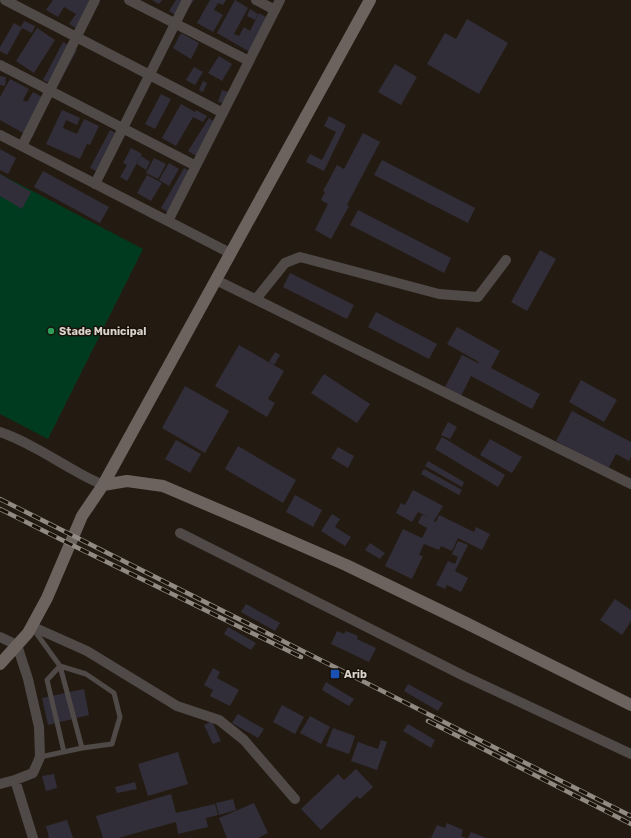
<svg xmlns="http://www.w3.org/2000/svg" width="631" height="838" font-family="Rubik,sans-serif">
<rect width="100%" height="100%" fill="#231b12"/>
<!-- green -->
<path fill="#013b1f" d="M0,174l143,75 -95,190 -48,-25z"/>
<!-- building -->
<path fill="#312e39" d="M53,0h45l-19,30 -10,-6 7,-10 -12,-7 -6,10 -12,-7z
M152,0h10l-3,4z
M176,0h18l-13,19 -12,-8z
M210,0h16l-3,5 -5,-2 -4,7 9,5 -10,17 -16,-9z
M235,0l13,8 -14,26 5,2 5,-9 6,4 9,-18 14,8 -18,34 -38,-22z
M250,9l8,5 -3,6 -8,-4z
M467,19l41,24 -29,51 -52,-30 18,-31 11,6z
M24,21l11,5 -3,7 -10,-5 -15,27 -7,-4v-4l14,-24 7,4z
M37,28l18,12 -21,33 -18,-12z
M181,33l18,10 -8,16 -18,-11z
M63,42l14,8 -20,37 -14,-7z
M219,56l13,8 -10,17 -14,-8z
M395,64l22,13 -16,28 -23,-13z
M194,67l9,5 -8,13 -9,-5z
M0,76l6,1 -1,9 -5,-1z
M10,79l19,10 -6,11 4,2 6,-10 13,7 -9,17 4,2 -9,20 -32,-18v-23z
M203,81l4,2 -4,9 -4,-2z
M222,90l9,3 -3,11 -10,-2z
M161,94l10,5 -16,30 -10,-5z
M181,104l14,8 1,-2 11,6 -4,6 -10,-5 -17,29 -14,-8z
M62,110l18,8 -3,7 -11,-5 -3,8 14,6 7,-15 15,7 -9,19 -3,-1 -7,15 -34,-15z
M329,116l17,9 -22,46 -18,-9 4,-8 12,6 14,-28 -12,-6z
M209,118l10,7 -21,32 -10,-6z
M110,130l12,7 -20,37 -12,-6z
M363,133l17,9 -33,63 2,1 -18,33 -16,-9 13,-26 -7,-4 4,-8 -2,-1 14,-26 7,4z
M131,148l11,6 -15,27 -7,-4 7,-12 -4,-2z
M0,149l16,9 -8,16 -8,-4z
M141,156l9,6 -4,8 -9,-6z
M154,158l12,6 -8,15 -12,-6z
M382,160l93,48 -7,15 -94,-48z
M169,163l10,6 -10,17 -10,-6z
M184,168l9,5 -19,43 -13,-8z
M43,171l66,36 -9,16 -66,-36z
M0,174l31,18 -9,17 -22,-13z
M147,175l15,8 -11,18 -14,-8z
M358,210l93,48 -7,15 -94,-48z
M540,250l16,9 -29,52 -16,-9z
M290,273l64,32 -7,14 -64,-32z
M376,312l61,32 -8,15 -61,-32z
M457,327l43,24 -9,17 49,26 -8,15 -61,-33 -10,20 -16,-9 17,-32 16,8 1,-1 -32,-18z
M239,345l45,26 -16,28 7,4 -8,14 -52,-31z
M275,352l5,3 -6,10 -5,-3z
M324,374l46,30 -13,19 -46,-30z
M581,380l36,20 -13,22 -35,-20z
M185,386l44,25 -24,42 -43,-25z
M572,411l59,31v15l-2,4 -13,-7 -8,15 -52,-28z
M448,422l9,5 -7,12 -9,-4z
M442,437l63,38 -7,12 -63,-38z
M490,439l32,18 -10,16 -32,-18z
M176,440l25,14 -11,19 -25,-14z
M238,446l58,34 -13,23 -58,-34z
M338,447l16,9 -6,12 -17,-10z
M428,461l36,21 -2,5 -37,-21z
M424,469l38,21 -3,5 -38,-21z
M413,490l30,16 -9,15 2,1 3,-7 35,17 2,-5 14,7 -8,16 -24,-12 -6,13 -11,-5 -2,4 -15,-6 -5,11 4,1 -11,23 -27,-13 18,-37 19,9 5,-10 -9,-5 4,-8 6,2 -10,-5 -6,10 -16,-9 5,-10 4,2z
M295,495l27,15 -9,17 -27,-15z
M332,514l8,5 -5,8 16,10 -6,9 -24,-15z
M458,541l10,4 -13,26 13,7 -7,14 -14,-7 -2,4 -9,-4 12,-24 7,3 3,-7 -6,-3z
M370,543l15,10 -5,6 -15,-9z
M615,599l16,11v11l-9,14 -22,-15z
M246,604l34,19 -5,8 -34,-19z
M228,627l28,16 -5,7 -27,-16z
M337,631l7,3 2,-3 12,5 -1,3 19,9 -7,14 -38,-18z
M213,668l7,4 -3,6 22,12 -9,16 -20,-10 3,-6 -9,-5z
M326,682l28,17 -5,7 -27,-16z
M408,684l35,19 -5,8 -34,-20z
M84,689l5,26 -41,10 -6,-27z
M282,705l22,12 -9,17 -22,-12z
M238,714l26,15 -6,9 -26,-15z
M310,716l20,11 -9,17 -21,-11z
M212,721l9,20 -8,3 -9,-19z
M408,724l27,16 -4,8 -28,-17z
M333,728l22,8 -6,18 -23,-8z
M381,740l6,2 -10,28 -26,-9 7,-19 20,7z
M178,752l10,32 -40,12 -10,-32z
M356,769l17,18 -13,12 -3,-3 -36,34 -20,-21 37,-35 6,6z
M54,774l3,14 -11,3 -4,-15z
M135,782l2,7 -20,4 -2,-6z
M171,794l5,19 39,-9 3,11 -12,3 2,9 -30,7 -2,-12 -58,16h-15l-7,-22z
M233,799l3,11 -17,5 -3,-12z
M254,803l14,30 -10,5h-31l-8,-20z
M67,820l6,18h-24l-3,-12z
M447,823l16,7 -2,6 5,2h-35l6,-13 8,3z
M471,832l15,6h-18z"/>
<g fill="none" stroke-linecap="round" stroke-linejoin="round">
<!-- service -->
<path stroke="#4f4947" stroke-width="5" d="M34,630l26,36 22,82 -42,9
M64,752l-17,-72 13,-14 26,8 28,19 6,24 -8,27 -30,4"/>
<!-- minor -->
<path stroke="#4f4947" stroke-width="10" d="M5,0l218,113
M129,0l120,61
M256,0l19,10
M0,65l196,101
M0,135l230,118
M22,146l73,-146
M95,184l92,-184
M168,221l112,-221
M216,280l415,204
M256,299l29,-36 15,-6 139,37 39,3 28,-37
M0,432c26,9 49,24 72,37 10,6 20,11 31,16
M180,533l284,143 167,78
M31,626l56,25 90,55 42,14 25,20 51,59
M0,637l17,8 11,34 11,48 1,30 -7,16 -18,7 -15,4
M15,780l18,58"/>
<!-- secondary -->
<path stroke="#6c625e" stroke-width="12" d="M103,485l267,-485
M0,664l28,-31 19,-35 35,-82 21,-31 24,-4 36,5 82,35 101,44 118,57 167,83"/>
<defs>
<path id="rail" d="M0,499l631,317
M0,509l70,35 231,113
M428,721l203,103"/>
</defs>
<!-- rail casing -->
<use href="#rail" stroke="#908a82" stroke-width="4.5"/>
<!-- rail -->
<use href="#rail" stroke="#191209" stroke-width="3" stroke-dasharray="9" stroke-linecap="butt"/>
</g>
<!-- markers -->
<circle fill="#2e9e5b" stroke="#191209" stroke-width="1.5" cx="51" cy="331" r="4"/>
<rect fill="#1a4fb4" stroke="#191209" stroke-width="1.5" x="330" y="669" width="10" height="10" rx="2"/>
<g text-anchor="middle" stroke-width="3" stroke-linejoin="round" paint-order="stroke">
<!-- poi labels -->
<g font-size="11" font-weight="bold" fill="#d9d4cd" stroke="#191209" text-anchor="start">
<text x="59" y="335">Stade Municipal</text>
<text x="344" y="678">Arib</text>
</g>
</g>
</svg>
